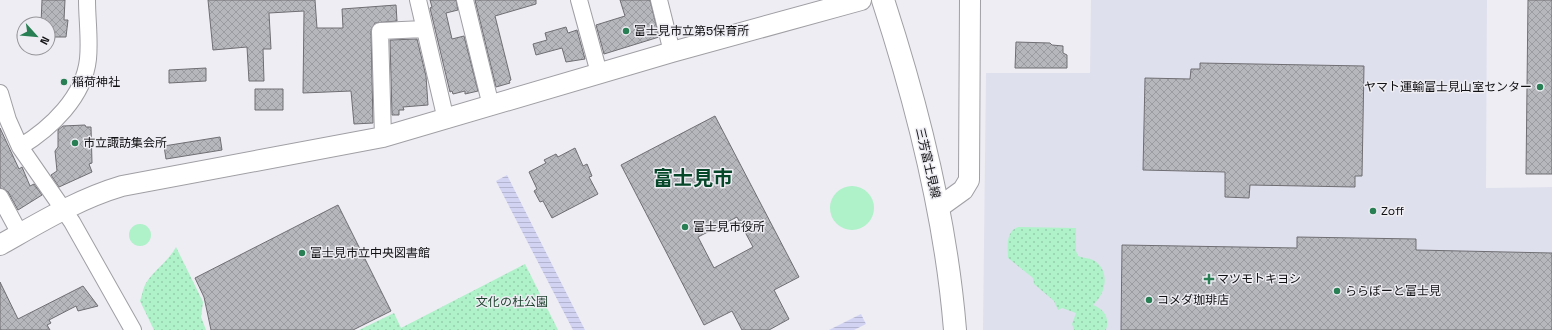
<svg xmlns="http://www.w3.org/2000/svg" width="1552" height="330" font-family="'Space Grotesk','Noto Sans JP',sans-serif">
<defs>
<pattern id="park-dots" width="8" height="8" patternUnits="userSpaceOnUse"><rect width="8" height="8" fill="#aff1c9"/><path d="M2 2h.1M6 6h.1" fill="none" stroke="#96ceac" stroke-width="1.8" stroke-linecap="round"/></pattern>
<pattern id="water-rules" width="6" height="5" patternUnits="userSpaceOnUse"><rect width="6" height="5" fill="#d2d3f3"/><path d="M0 2.5h6" fill="none" stroke="#b3b4cf"/></pattern>
<pattern id="building-cross-hatch" width="8" height="8" patternUnits="userSpaceOnUse"><rect width="8" height="8" fill="#b6b7bc"/><path d="M0 0l8 8M0 8l8-8" fill="none" stroke="#9b9ca1"/></pattern>
</defs>
<rect width="100%" height="100%" fill="#ededf3"/>
<!-- built -->
<path fill="#dfe0ed" d="M1091,0h396l-1,188 66,-1v143h-569l3,-257h104z"/>
<!-- green -->
<path fill="#aff1c9" d="M830 208a22 22 0 1 1 44 0a22 22 0 1 1-44 0Z
M129 235a11 11 0 1 1 22 0a11 11 0 1 1-22 0Z"/>
<!-- park -->
<path fill="url(#park-dots)" d="M1018,227l58,1v23l2,5c5,2 10,2 15,4 18,10 13,34 0,45 11,4 17,13 13,25h-32l-2,-6 4,-11 -14,-5 -4,2 -4,-9 -20,-17 -1,-6 -25,-20c0,-11 -3,-26 10,-31z
M176,247l27,55 -2,15 5,13h-52l-14,-29c2,-5 3,-13 6,-18 9,-14 22,-21 30,-36z
M525,264l33,66h-199l35,-17 7,15z"/>
<!-- water -->
<path fill="url(#water-rules)" d="M507,175l78,155h-12l-77,-149z
M861,314l5,10 -12,6h-25z"/>
<!-- building -->
<path fill="url(#building-cross-hatch)" stroke="#6e6e73" fill-rule="evenodd" d="M42,0h23l-1,20h4l-2,17h-17l1,-13h-9z
M208,0h107l2,28h26l-1,-19 54,-4 1,16 -22,2 -4,8 2,92 -19,1 -3,-33 -48,2 1,-82 -35,2 2,36h-8l1,32h-15l-2,-34 -34,3z
M430,0h26l2,10 -12,3 6,26 12,-3 14,55 -13,3v-3l-12,3 -1,-3 -2,1 -20,-84 2,-1z
M475,0h61v4l-41,12 16,64 -2,1 1,2 -14,4z
M620,0h30l9,37 -55,17 -8,-29 29,-9z
M1528,0h24v174h-26z
M566,27l2,6 9,-3 8,29 -19,3 -4,-14 -26,7 -3,-11 14,-4 -2,-7z
M417,39l9,37 2,29 -25,2 1,3h-5v5h-7l-2,-75z
M1016,42l34,1 2,2 11,1v7l4,2v13h-52z
M1200,63l164,3 -2,110h-7v11l-105,-2 -1,13 -24,-1v-25l-82,-2 2,-92 45,1 1,-10h9z
M206,68v13l-37,2v-13z
M255,89h28v21h-28z
M715,116l84,161 -25,13 15,29 -20,11h-27l-10,-19 -28,14 -83,-160zM737,217l16,30 -39,21 -16,-31z
M85,125l1,2h5l1,36 -3,1 3,8 -33,15 -8,-12 6,-4 -2,-20 3,-4v-17l5,-4z
M0,128l19,41 3,-2 8,19 4,-2 8,11 -24,15 -10,-18 -8,-4z
M220,137l2,13 -56,9 -2,-13z
M575,148l8,18 4,-2 5,12 -3,1 9,17 -46,24 -9,-17 -3,1 -6,-11 3,-2 -8,-17 17,-9 -2,-3 12,-6 2,3z
M338,205l53,106 -38,19h-142l-7,-33 -9,-19z
M1297,237l119,2v11l136,3v77h-431l1,-85 175,3z
M0,282l18,37 65,-33 15,20 -20,5 -2,-5 -27,14 2,3 -4,2 3,5h-50z"/>
<g fill="none" stroke-linecap="round" stroke-linejoin="round">
<defs>
<path id="minor" d="M418,0l28,120
M465,0l26,106
M579,0l20,73
M659,0l13,52
M0,93l8,27 12,27 52,75 61,108
M383,137l-3,-106 44,-2
M20,147c31,-19 64,-50 68,-88 2,-19 -1,-40 -1,-59
M0,197l20,37"/>
<path id="tertiary" d="M938,208l25,-18 6,-10 1,-180
M0,245c39,-22 78,-46 122,-59l261,-49 289,-85 189,-52"/>
<path id="secondary" d="M883,0c35,107 63,218 72,330"/>
</defs>
<!-- minor casing -->
<use href="#minor" stroke="#9f9fa4" stroke-width="18"/>
<!-- tertiary casing -->
<use href="#tertiary" stroke="#9f9fa4" stroke-width="22"/>
<!-- secondary casing -->
<use href="#secondary" stroke="#9f9fa4" stroke-width="24"/>
<!-- minor -->
<use href="#minor" stroke="#fff" stroke-width="16"/>
<!-- tertiary -->
<use href="#tertiary" stroke="#fff" stroke-width="20"/>
<!-- secondary -->
<use href="#secondary" stroke="#fff" stroke-width="22"/>
</g>
<!-- markers -->
<g fill="#287f53" stroke="#ededf3" stroke-width="1.5">
<circle cx="626" cy="31" r="4"/>
<circle cx="64" cy="82" r="4"/>
<circle cx="1540" cy="87" r="4"/>
<circle cx="75" cy="143" r="4"/>
<circle cx="1373" cy="211" r="4"/>
<circle cx="685" cy="227" r="4"/>
<circle cx="302" cy="253" r="4"/>
<path d="M1207 273h4v4h4v4h-4v4h-4v-4h-4v-4h4z"/>
<circle cx="1337" cy="291" r="4"/>
<circle cx="1149" cy="300" r="4"/>
</g>
<g text-anchor="middle" stroke-width="3" stroke-linejoin="round" paint-order="stroke">
<!-- poi labels -->
<g font-size="12" fill="#101012" stroke="#ededf3" text-anchor="start">
<text x="634" y="35">富士見市立第5保育所</text>
<text x="72" y="86">稲荷神社</text>
<text x="1532" y="91" text-anchor="end">ヤマト運輸富士見山室センター</text>
<text x="83" y="147">市立諏訪集会所</text>
<text x="1381" y="215">Zoff</text>
<text x="693" y="231">富士見市役所</text>
<text x="310" y="257">富士見市立中央図書館</text>
<text x="1217" y="283">マツモトキヨシ</text>
<text x="1345" y="295">ららぽーと富士見</text>
<text x="1157" y="304">コメダ珈琲店</text>
</g>
<!-- street labels -->
<g font-size="12" fill="#101012" stroke="#ededf3">
<text transform="translate(928 163) rotate(77)" y="4">三芳富士見線</text>
</g>
<!-- park labels -->
<g font-size="12" fill="#1b3f2b" stroke="#ededf3">
<text x="512" y="306">文化の杜公園</text>
</g>
<!-- town labels -->
<g font-size="20" font-weight="bold" fill="#06472a" stroke="#ededf3">
<text x="693" y="185">富士見市</text>
</g>
</g>
<!-- north arrow -->
<g transform="translate(36 36) rotate(117)"><circle r="19" fill="#ededf3" stroke="#959599"/>
<path d="M0-3L7 15L0 10L-7 15Z" fill="#287f53"/>
<text y="-6" font-size="11" font-weight="bold" text-anchor="middle" fill="#101012">N</text>
</g>
</svg>
